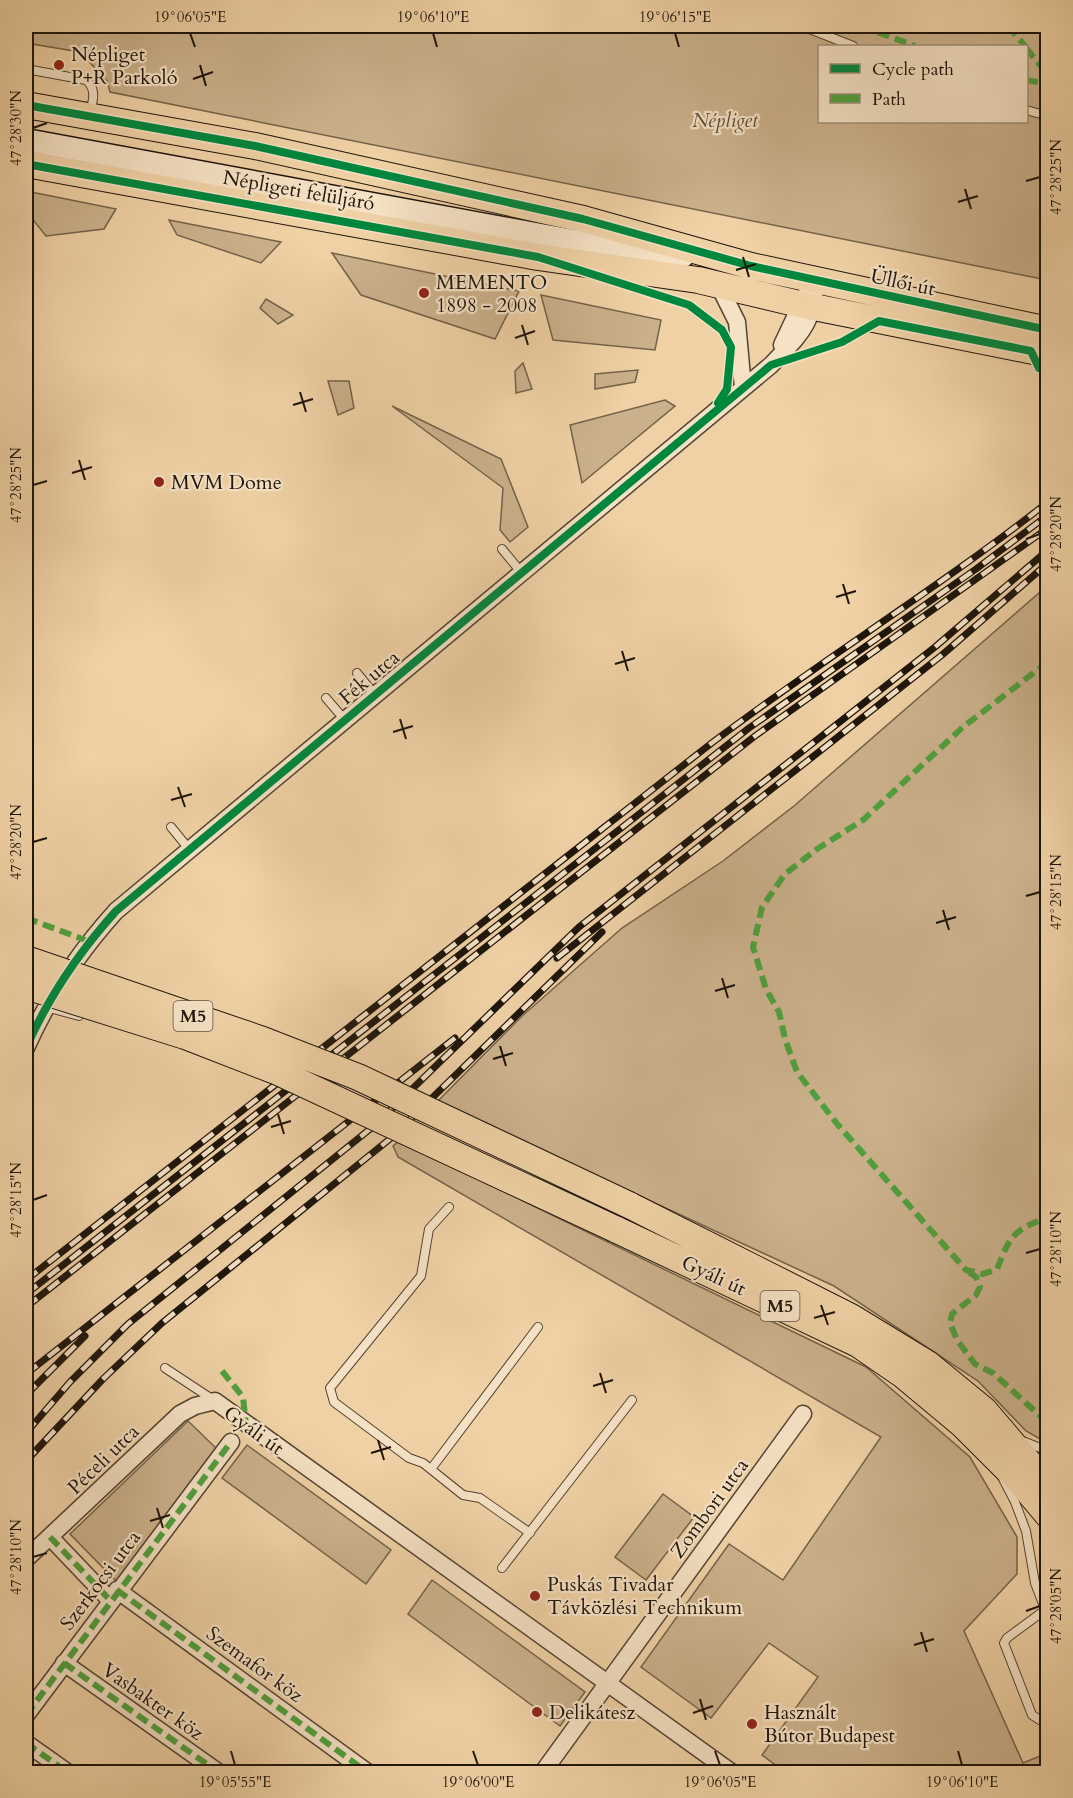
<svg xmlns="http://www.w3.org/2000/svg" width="1073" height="1798" font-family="Cardo,serif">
<rect width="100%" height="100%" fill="#efd1a5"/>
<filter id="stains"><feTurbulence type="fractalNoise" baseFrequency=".00333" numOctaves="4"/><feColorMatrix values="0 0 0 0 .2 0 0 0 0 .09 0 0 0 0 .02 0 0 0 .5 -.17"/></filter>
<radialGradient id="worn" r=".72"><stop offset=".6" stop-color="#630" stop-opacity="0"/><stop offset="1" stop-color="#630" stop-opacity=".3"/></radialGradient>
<!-- green -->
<path fill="#cbb18b" stroke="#74624a" stroke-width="1.5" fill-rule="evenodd" d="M26,26h1021v254l-937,-188 -3,-11 -27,-29 -54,-9zM820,46h206v76h-206z
M26,191l90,18 -12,20 -58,7 -20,-25z
M169,220l112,22 -20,21 -84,-28z
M332,253l187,38 -24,48 -134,-44z
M541,295l120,25 -6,30 -102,-10z
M266,299l27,16 -15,9 -18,-16z
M523,363l9,26 -16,4 -1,-22z
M638,370l-3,12 -40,7v-15z
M328,381h21l5,27 -16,7z
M665,400l10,6 -93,77 -12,-58z
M392,406l109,53 27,68 -18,15 -10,-12 3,-42z
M1047,586v857l-21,-12 -48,-50 -144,-95 -397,-184 84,-85 101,-89 101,-67 71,-55z
M399,1141l467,226 104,90 47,80v37l-53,57 59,132 24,-10v19h-262l-23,-17 56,-78 -49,-34 -58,75 -70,-51 88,-123 54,36 98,-143 -483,-280 -5,-11z
M188,1421l28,27 -100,133 -46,-47z
M247,1445l144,105 -25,34 -144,-106z
M663,1494l31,23 -48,63 -31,-23z
M432,1580l153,112 -25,34 -152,-112z"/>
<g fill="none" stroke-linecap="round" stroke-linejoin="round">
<defs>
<path id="service" d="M802,26l51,20
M26,69l60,11c11,9 7,21 4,33
M1026,110l22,6
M1043,115l5,-10
M502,549l19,23
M357,673l17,21
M326,698l18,21
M171,827l18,22
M46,1007l33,9
M449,1207l-20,22 -8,47 -91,112 4,14 75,56 14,5 40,32 17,3 50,35
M165,1368l50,33
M1020,1440l28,11
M431,1469l107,-142
M1003,1479l12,23 11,29 9,52 13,34
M502,1568l130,-168
M1045,1610l-38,28 -3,5 28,72 16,10"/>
<path id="minor" d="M719,286l18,36 6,66
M782,345l23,-49
M26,1048c22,-50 53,-96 90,-137l655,-546c29,-31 43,-40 44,-85
M50,1537l60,63
M26,1559l154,-145 15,-8 20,-5 516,371
M117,1590l250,182
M64,1663l154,109
M26,1715l205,-273
M26,1743l41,29
M543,1772l260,-358"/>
<path id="secondary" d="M26,140l547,101 110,15"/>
<path id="primary" d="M26,105l229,41 328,73 168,47 297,64
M26,164l512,93 160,23 101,24 249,50
M629,1205l222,112 77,47 56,46 64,75
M615,1229l243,115 45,31 60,50 58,58 27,32"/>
</defs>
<!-- service casing -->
<use href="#service" stroke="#524331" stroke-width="10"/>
<!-- minor casing -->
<use href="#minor" stroke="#524331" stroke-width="19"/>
<!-- secondary casing -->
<use href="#secondary" stroke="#1d140a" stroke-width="25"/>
<!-- primary casing -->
<use href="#primary" stroke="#1d140a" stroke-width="28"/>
<!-- service -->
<use href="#service" stroke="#f5e1c4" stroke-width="8"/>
<!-- minor -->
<use href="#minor" stroke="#f5e1c4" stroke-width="16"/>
<!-- secondary -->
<use href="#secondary" stroke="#f5e1c4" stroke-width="22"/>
<!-- primary -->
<use href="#primary" stroke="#efd1a5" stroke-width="26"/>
<defs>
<path id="rail" d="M557,958l385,-303 106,-92
M26,1280l687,-538c110,-83 227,-155 335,-240
M26,1294l723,-566 227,-159 72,-54
M26,1307l729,-571 293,-208
M26,1374l429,-336
M26,1395l59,-59
M26,1433l44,-51 58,-58 247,-199 204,-198 356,-280 113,-97
M26,1461l77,-82 59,-56 229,-185 211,-206"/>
</defs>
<!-- rail casing -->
<use href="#rail" stroke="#1d140a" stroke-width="7"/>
<!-- rail -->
<use href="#rail" stroke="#f5e1c4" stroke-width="4.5" stroke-dasharray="14" stroke-linecap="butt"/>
<defs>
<path id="primary-bridge" d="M26,959l237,81 95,37 271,128
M26,986l159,50 93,36 337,157"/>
</defs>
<!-- primary-bridge casing -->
<use href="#primary-bridge" stroke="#1d140a" stroke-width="28" stroke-linecap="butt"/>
<!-- primary-bridge -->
<use href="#primary-bridge" stroke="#efd1a5" stroke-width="26"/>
<!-- quiet -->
<path stroke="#4fa03e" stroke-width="6" stroke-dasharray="12 6" stroke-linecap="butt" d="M861,26l54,20
M1008,26l17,20
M1026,48l22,27
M1026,80l22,4
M1048,662l-85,65 -100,93 -46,29 -32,25 -23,33 -9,40 13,42 13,23 6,27 12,33 41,53 128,145 17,4 14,-5c14,-35 16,-38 51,-52
M26,918l62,23
M969,1272l7,5 4,10 -4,8 -24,19 -2,9 7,17 18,24 18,9 55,50
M222,1371l21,26 3,28
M50,1537l60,63
M117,1590l250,182
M64,1663l154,109
M26,1715l205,-273
M26,1743l41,29"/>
<defs>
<path id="cycleway" d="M26,105l229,41 328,73 168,47 297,64
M26,164l512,93 151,48 33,25 9,17 -4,42 -9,14
M26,1048c22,-50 53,-96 90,-137l655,-546 71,-23 37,-21 152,30 8,17 9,2"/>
</defs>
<!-- cycleway casing -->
<use href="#cycleway" stroke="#f5e1c4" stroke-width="11"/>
<!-- cycleway -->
<use href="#cycleway" stroke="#00873e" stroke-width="8"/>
</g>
<!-- ticks -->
<path fill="none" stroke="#1d140a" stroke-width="2" d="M190,33l5,14M433,33l4,14M675,33l4,14M200,65l6,21M193,79l20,-7M33,128l14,-5M1026,181l14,-4M965,189l6,20M958,202l20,-6M743,257l6,20M736,270l20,-6M522,325l6,20M515,338l20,-7M300,392l6,20M293,405l20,-6M79,460l6,20M72,473l20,-6M33,485l14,-4M1026,539l14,-5M843,584l6,20M836,597l20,-6M622,651l6,20M615,664l20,-6M400,719l6,20M393,732l20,-6M178,787l7,20M171,800l21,-6M33,842l14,-4M1026,896l14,-4M943,910l6,20M936,923l20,-6M722,978l6,20M715,991l20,-6M500,1046l6,20M493,1059l20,-6M278,1114l6,20M271,1127l20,-6M33,1200l14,-5M1026,1253l14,-4M821,1305l7,20M814,1318l21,-6M600,1373l6,20M593,1386l20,-6M378,1440l6,20M371,1453l20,-6M157,1508l6,20M150,1521l20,-6M33,1557l14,-4M1026,1611l14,-5M921,1632l6,20M914,1645l20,-6M700,1699l6,21M693,1713l20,-7M231,1751l4,14M473,1751l5,14M715,1751l5,14M958,1751l4,14"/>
<!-- markers -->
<g fill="#8f2418" stroke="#f5e1c4" stroke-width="2">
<circle cx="59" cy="65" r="6"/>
<circle cx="424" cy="293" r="6"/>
<circle cx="159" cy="482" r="6"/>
<circle cx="535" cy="1596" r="6"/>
<circle cx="537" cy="1712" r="6"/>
<circle cx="752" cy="1724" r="6"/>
</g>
<g text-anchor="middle" stroke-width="4.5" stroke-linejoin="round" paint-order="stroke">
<!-- shield labels -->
<g fill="#f5e1c4" stroke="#5e5242" stroke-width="1.5">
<rect x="173.5" y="1001" width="39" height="30" rx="4.5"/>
<rect x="760.5" y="1291" width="39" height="30" rx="4.5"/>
</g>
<g font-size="18" font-weight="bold" fill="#1d140a">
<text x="193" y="1022">M5</text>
<text x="780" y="1312">M5</text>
</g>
<!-- poi labels -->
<g font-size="20" fill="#1d140a" stroke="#f5e1c4" text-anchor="start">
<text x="71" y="61">Népliget<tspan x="71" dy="23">P+R Parkoló</tspan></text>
<text x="436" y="289">MEMENTO<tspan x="436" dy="23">1898 - 2008</tspan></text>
<text x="171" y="489">MVM Dome</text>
<text x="547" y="1591">Puskás Tivadar<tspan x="547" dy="23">Távközlési Technikum</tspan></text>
<text x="549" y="1719">Delikátesz</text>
<text x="764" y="1719">Használt<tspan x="764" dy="23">Bútor Budapest</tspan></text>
</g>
<!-- park labels -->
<g font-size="20" font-style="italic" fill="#5a4b37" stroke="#f5e1c4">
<text x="725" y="127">Népliget</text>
</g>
<!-- street labels -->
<g font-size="20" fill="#1d140a" stroke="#f5e1c4">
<text transform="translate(299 190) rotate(10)" y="7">Népligeti felüljáró</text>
<text transform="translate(903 282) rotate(12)" y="7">Üllői út</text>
<text transform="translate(369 677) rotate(-40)" y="7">Fék utca</text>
<text transform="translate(714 1275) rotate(25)" y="7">Gyáli út</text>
<text transform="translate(254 1430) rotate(36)" y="7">Gyáli út</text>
<text transform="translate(103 1459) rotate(-44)" y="7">Péceli utca</text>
<text transform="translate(709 1508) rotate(-54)" y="7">Zombori utca</text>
<text transform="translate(100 1580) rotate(-53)" y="7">Szerkocsi utca</text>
<text transform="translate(255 1664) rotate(36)" y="7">Szemafor köz</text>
<text transform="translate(153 1701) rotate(35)" y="7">Vasbakter köz</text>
</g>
</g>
<!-- margin -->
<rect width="1073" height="1798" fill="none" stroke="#efd1a5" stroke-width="66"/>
<!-- legend -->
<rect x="818" y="45" width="210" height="78" fill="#f5e1c4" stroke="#9f8f7a" stroke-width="1.5"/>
<rect x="830" y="64" width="30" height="9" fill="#00873e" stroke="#9f8f7a" stroke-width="1.5"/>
<text x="872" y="75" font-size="18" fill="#1d140a">Cycle path</text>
<rect x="830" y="94" width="30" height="9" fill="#4fa03e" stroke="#9f8f7a" stroke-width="1.5"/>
<text x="872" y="105" font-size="18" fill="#1d140a">Path</text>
<rect x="33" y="33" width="1007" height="1732" fill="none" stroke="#1d140a" stroke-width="2"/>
<g font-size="15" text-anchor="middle" fill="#1d140a">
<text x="190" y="22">19°06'05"E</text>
<text x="433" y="22">19°06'10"E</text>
<text x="675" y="22">19°06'15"E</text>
<text transform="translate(16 128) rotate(-90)" y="5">47°28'30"N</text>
<text transform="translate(1056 177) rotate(-90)" y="5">47°28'25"N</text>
<text transform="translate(16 485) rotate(-90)" y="5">47°28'25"N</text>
<text transform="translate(1056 534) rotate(-90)" y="5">47°28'20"N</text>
<text transform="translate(16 842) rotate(-90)" y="5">47°28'20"N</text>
<text transform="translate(1056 892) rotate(-90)" y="5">47°28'15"N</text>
<text transform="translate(16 1200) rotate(-90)" y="5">47°28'15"N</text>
<text transform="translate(1056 1249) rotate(-90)" y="5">47°28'10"N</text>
<text transform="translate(16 1557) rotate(-90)" y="5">47°28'10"N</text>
<text transform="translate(1056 1606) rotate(-90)" y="5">47°28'05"N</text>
<text x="235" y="1787">19°05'55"E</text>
<text x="478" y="1787">19°06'00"E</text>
<text x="720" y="1787">19°06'05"E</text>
<text x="962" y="1787">19°06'10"E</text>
</g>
<rect width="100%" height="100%" filter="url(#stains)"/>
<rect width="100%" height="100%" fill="url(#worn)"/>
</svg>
